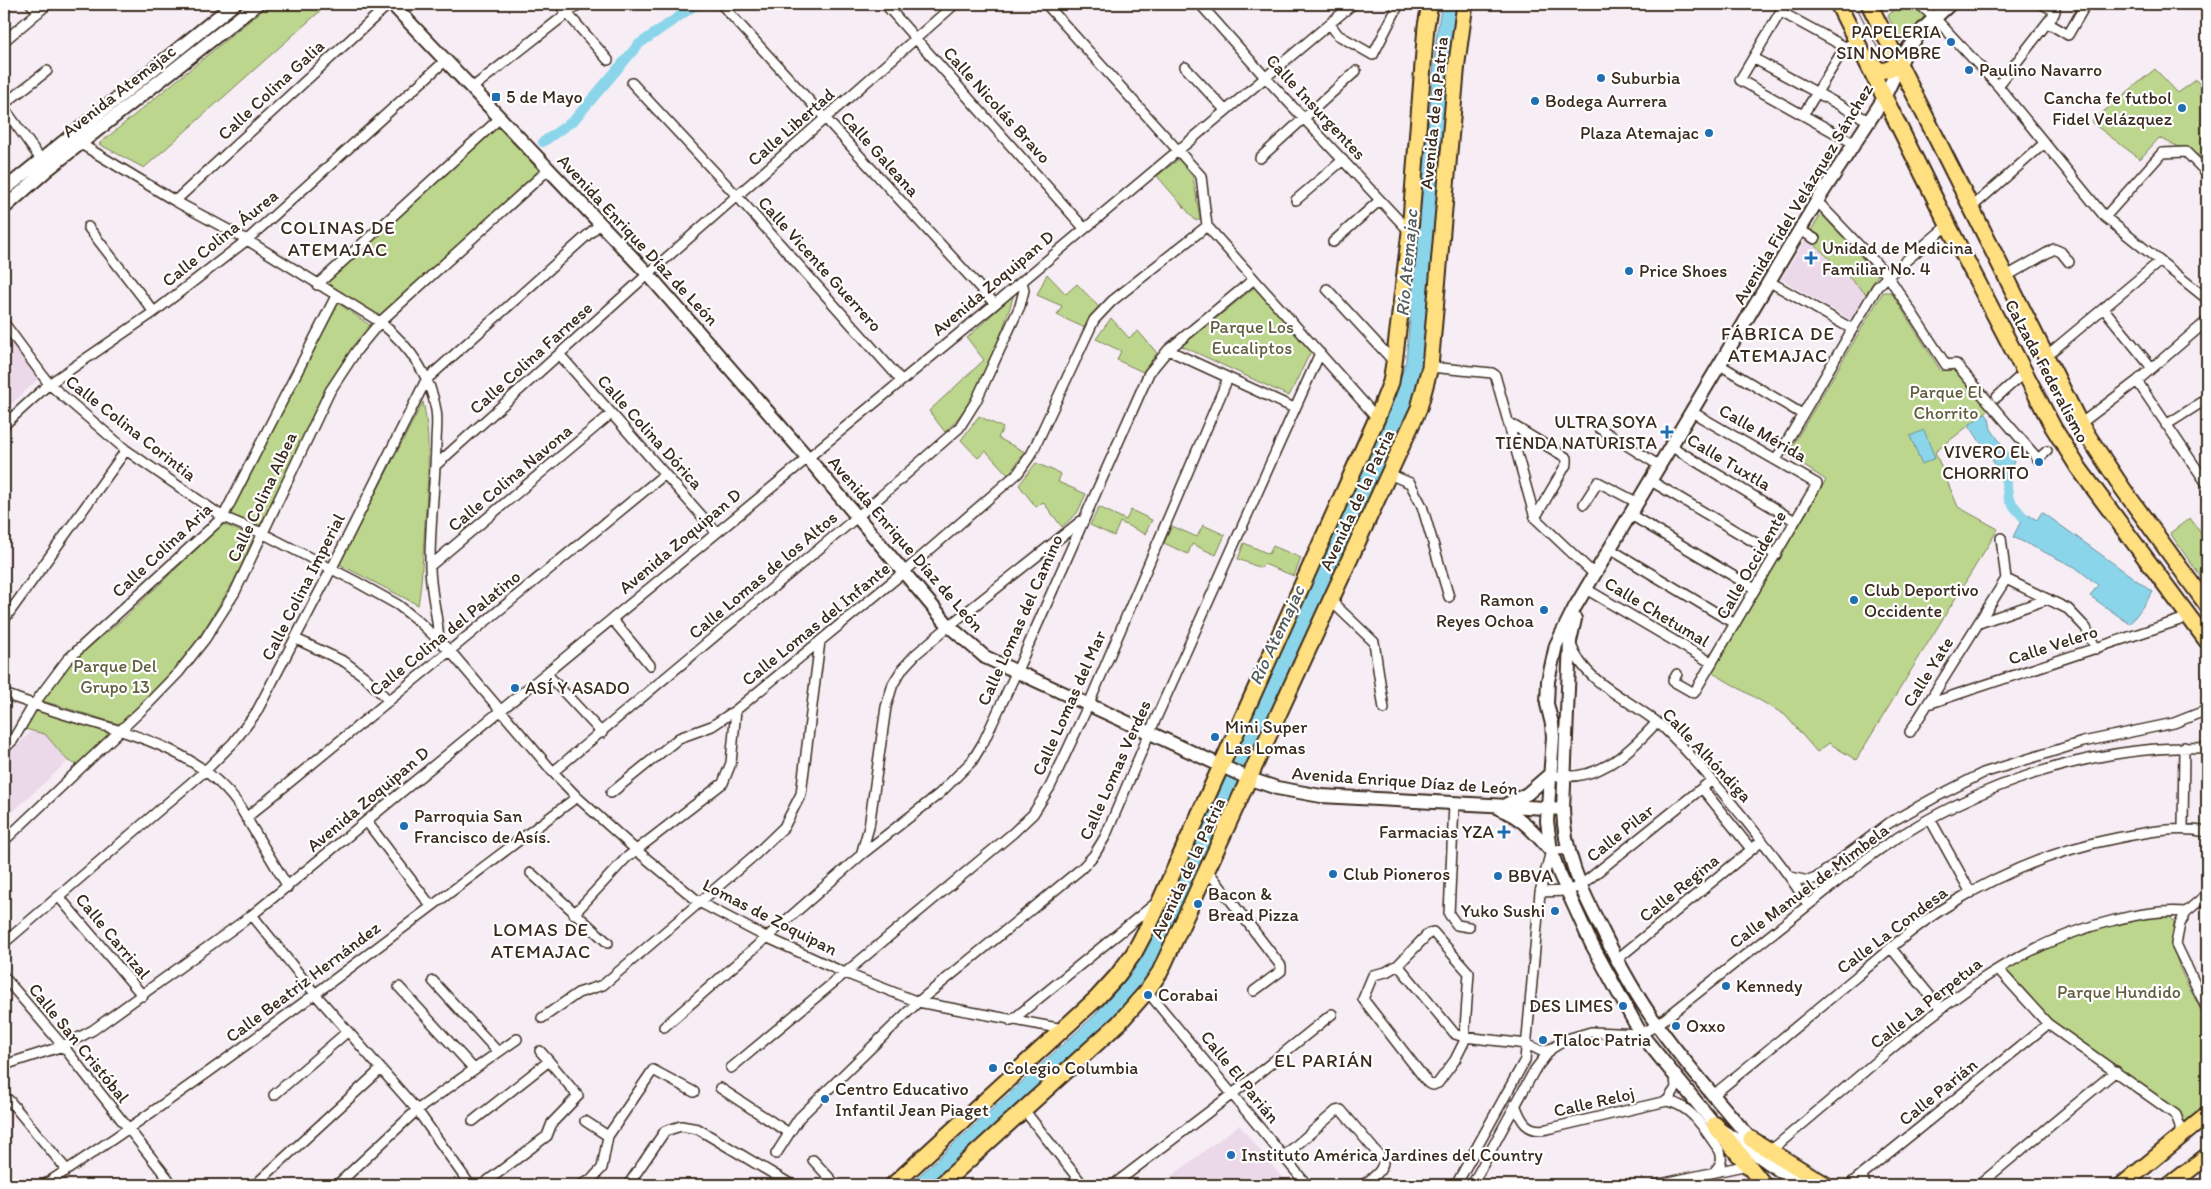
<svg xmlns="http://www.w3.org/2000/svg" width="2211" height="1189" font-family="Itim,sans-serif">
<rect width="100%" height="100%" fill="#f6edf5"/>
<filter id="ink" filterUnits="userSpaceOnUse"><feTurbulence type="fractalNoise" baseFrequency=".02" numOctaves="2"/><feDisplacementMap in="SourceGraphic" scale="10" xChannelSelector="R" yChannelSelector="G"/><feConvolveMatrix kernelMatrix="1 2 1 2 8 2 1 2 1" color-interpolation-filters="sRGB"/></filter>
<g filter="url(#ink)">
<!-- built -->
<path fill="#ebd8e9" d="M1807,237l59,57 -15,26 -70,-41z
M4,331l34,48 -34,32z
M32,731l13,3 23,27 -64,59v-62z
M1239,1125l49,60h-128z"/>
<!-- green -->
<path fill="#bcd68d" stroke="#7c8056" d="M270,4h58l-184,164 -45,-24z
M1899,4h17l11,10 -27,28 -12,-26z
M2155,69l23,24 18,-13 11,13v70l-9,-8 -39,-17 -19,21 -49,-37z
M501,124l41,46 -161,147 -55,-33z
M1179,159l14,18 7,42 -4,2 -39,-45z
M1821,214l57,61 -12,19 -59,-57z
M1047,274l19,20 11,-10 22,23 -14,21 -28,-13 5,-9 -25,-11z
M1256,286l56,63 -23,47 -107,-50z
M1883,292h8l50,79 15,-2 35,39 -56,44 23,55 40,22 -142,231 -27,-17 -12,9 -32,-37 -74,-43 115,-192 -39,-25z
M1014,294c-12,41 -36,109 -69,138l-16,-21 55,-51 -17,-22z
M338,303l33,23 -20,26 -88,174 -34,-11z
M1111,318l18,20 9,-7 19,22 -14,19 -26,-12 4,-9 -25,-12z
M423,402c10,44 3,93 1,138 -2,22 -2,43 -6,65l-79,-41z
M979,416l24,12 -5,10 27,14 -17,23 -22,-24 -8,7 -17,-18z
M1036,463l25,11 -3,8 28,12 -9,19 -15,14 -19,-25 -7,5 -17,-22z
M1099,507l27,13 5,-10 21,10 -7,14 -25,-12 -6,14 -24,-11z
M2190,518l17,24v44l-37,-53z
M223,524l31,13 -19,42 -46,75 -67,71 -79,-24 30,-41 49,-40z
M1203,525l22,10 -9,20 -24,-11 -4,10 -24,-11 8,-17 25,11z
M1244,543l25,11 4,-8 28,12 -7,18 -30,-12 -3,4 -23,-9z
M35,710l78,24 -34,32 -11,-5 -23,-27 -20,-5z
M2170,917l4,4c-5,48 19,64 33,105 4,13 0,60 0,77l-14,12 1,3 -8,5 -11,-15 -128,-89 -42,-46v-5c48,-24 111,-54 165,-51z"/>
<!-- water -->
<path fill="#8bd5eb" stroke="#6b9199" d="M1442,4h17l-7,31 -27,319 -12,47 -262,572 -15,20 -32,35 -175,157h-20l184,-168 39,-44 12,-21 251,-557 11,-34 31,-329z
M1985,413l4,5 2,11 23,33 -10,16 -35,-53z
M1924,430l11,28 -13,6 -12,-28z
M2042,512l111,80 -23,32 -40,-28 8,-11 -23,-18 -62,-30 12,-24 12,7z"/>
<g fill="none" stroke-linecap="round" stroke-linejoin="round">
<!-- canal -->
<path stroke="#8bd5eb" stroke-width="10" d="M543,142l31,-22 65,-76 58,-40
M2005,477l4,23 14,17"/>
<defs>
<path id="street" d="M31,4l8,8
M559,4l49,56
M721,4l274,300
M885,4l199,224
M1046,4l155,172 6,50 170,192
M1200,4l65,73 145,155
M1785,4l-45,76 115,64
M1919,4l16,14 63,68 107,131 102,82
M1781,12l64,35
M2048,23l20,12 18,-31
M1330,24l8,11 35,20 26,-51
M4,41l44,-37
M1753,58l116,63
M1185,67l40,43
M632,83l105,113 164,184
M1998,86l56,-72 1,-3 -13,-7
M472,88l107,-84
M4,104l43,-33
M4,108l41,57
M1803,115l42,-68 11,-5
M76,141l99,60 72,39 133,82c27,22 50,52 56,88 2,11 0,23 0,34 -1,40 -6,79 -6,118 -1,27 8,52 9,79
M1260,158l96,-87
M1296,200l47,-40
M175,201l214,-197
M1817,201l71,75 58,89 10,-1 82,95 9,-8
M1971,208l69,-61
M2105,217l57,-64 24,-1 21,21
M88,227l66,85
M1800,230l15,9
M1333,242l47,-42
M2005,277l49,-28 7,3 8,10
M1770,282l82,47
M317,285l183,-167
M1327,289l67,73
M2104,309l48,59
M4,323l45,61 77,66 97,67 39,16 93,48 43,24 19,15 33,31 103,121 24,25 59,53 63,52 67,35 79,36 73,29 145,27
M1168,350l126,58
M559,354l157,178
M2045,357l114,-95
M1720,365l82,49
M1430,367l62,6 3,2 40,143 60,57
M2137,381l70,103
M1997,397l28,-25
M1509,423l58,35v5l-32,55
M2080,424l57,-43 70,-60
M4,425l45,-41 105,-72 93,-72 198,-179
M2166,425l41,-26
M1599,428l61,38
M1672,447l123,74
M1776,460l101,-173 11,-11 60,-51
M435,466l213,-192 307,-270
M1389,474l21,9 12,23 27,91
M1651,481l125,74
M1584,504l14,-22 40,21
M1631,515l124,74
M2001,538l5,41
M1610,549l125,75
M430,566l181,-152
M2006,579l62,30 18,19 10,21
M1586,589l126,74
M1331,601l43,41 10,67
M612,619l38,46
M4,620l122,-170
M1979,623l69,-24
M296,639l49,23 20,15 24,24
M1571,645c16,42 63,55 94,84 28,27 53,58 78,88 23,29 46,56 65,88
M547,674l55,59
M1677,674l-4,7 21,12 123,-209 -125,-72
M4,694c26,9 53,19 80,26 56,16 118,34 154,84l50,83
M1928,704l261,-87
M1910,732l96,-153
M4,749l9,-9 21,-36 33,-44 156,-143 113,-221
M553,772l304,-255 102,-89 17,-27 44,-95 4,-16 -2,-9
M1549,775c47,9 79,-21 108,-53
M1702,788l49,61
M611,793l68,-55 33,-12 24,-16
M1454,804l-5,110 8,11 12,2
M246,818l419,-344
M1930,819l41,74
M367,822l64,84
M2183,829l1,-82
M4,841l142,-135 33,-34 26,-33 30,-47 95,-201 27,-41 23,-28 169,-153
M861,855l8,-28 17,-120 7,-23 10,-16 13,-14 33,-28 132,-105
M1208,871l73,95v5l-27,20
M531,873l77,70
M1791,877l17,4 8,-3 73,-55 45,-25 49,-25 100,-31 91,-19 33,-13
M1540,892l27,-1 13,-5 132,-106
M59,897l84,99
M2186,912l-6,12 -4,20 31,65
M574,914l52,-56 97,-75 8,-20 5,-53 168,-138 114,-99 14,-20 62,-133 18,-19 95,-75
M252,915l64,80 101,115 53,75
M1433,932l36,41 -5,69 -9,18 -17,23 -5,2 -5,-2 -65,-84 10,-24 13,-3 12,-7 31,-32z
M4,943l202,-173 27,-27 23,-30 79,-151 91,-182 175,-157
M1891,948l49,60
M1616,960l146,-119
M1398,965l57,69 9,3 63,7 14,7 11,-3
M1998,969l50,55 128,91 4,11v13
M4,977l59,69 110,139
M433,981l65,71
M399,987l75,82
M1147,991l160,194
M542,1018l36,-25 25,-8 153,-131 28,-27 17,-33 19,-153
M1011,1021l145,-118
M664,1027l197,-172 78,-61 33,-33 11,-18 33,-70 133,-300 19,-23 86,-71
M540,1051l9,10
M4,1065l59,-19 30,-16 159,-115 743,-611 358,-300
M731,1068l282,-235 20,-19 17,-27 38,-81 140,-328
M720,1088l69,45
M274,1095l73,-63
M1712,1096c48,-39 96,-79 144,-119 30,-25 61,-53 96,-74 50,-30 107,-54 165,-65 29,-6 61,-12 90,-6
M9,1100l58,70
M1667,1101c26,5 38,30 53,50 3,10 1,13 -6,21
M1515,1104c6,17 12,29 32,25l120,-28 9,-13 -1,-12
M1024,1110l59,75
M473,1121l76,-60 29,35 -26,27 -5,13 -65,49
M585,1121l23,15
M1769,1152c37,-31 74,-62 110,-93 72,-61 142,-117 236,-139 23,-6 47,-10 71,-8l21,-18
M776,1154l23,-36 119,-116 164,-134 12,-13 11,-18 44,-103 171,-381
M1284,1156l52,-45 5,-1 42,50c1,11 -12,19 -20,25
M813,1160l23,25
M1862,1175l3,10
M44,1185c184,-120 357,-257 533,-388
M255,1185l125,-115
M337,1185l80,-75 100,-71
M580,1185l11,-5 11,-12 6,-32 45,-66 41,22
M628,1185l37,-54 16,-5 17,3 94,56
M1113,1185l131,-100 88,-71
M1456,1185l69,-125 15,-168 11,-41 16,-2
M1472,1185l62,-114 17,-22 16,-10 24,-7 50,2 16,-9c48,-38 97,-77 145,-115 27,-21 53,-44 81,-63 94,-63 211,-103 324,-99
M1655,1185l93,-20
M1849,1185l199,-161
M1979,1185l137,-114"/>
<path id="secondary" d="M392,4l256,270 159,183 142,169 36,31 265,122 27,9 44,8 242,13
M4,190l230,-186
M4,208l44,-39 209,-165
M1575,619l-5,22 -7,168c1,43 17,78 36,115 17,35 36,71 59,102 31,43 66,81 99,121
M1507,804l20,-10 22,-19
M1500,809c22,8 35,24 50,41
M1800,1185l-85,-60 -74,-91 -50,-91 -32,-70 -8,-22 -4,-30 6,-84 -1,-13 -5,-20 1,-23 8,-36 19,-38 242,-406 67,-103 22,-47 18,-23 26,-24"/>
<path id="primary" d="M1838,4l110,221 105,202 25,40 129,174
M1869,4l211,420 43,65 84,116
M1868,59c12,14 15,15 31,4
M1751,1139l75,46
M1748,1165l16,20
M893,1185l204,-187 20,-22 17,-23 18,-34 69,-153 156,-348 14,-36 3,-19 16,-131 16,-206 4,-22
M941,1185l178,-162 28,-32 13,-19 259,-564 11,-41 27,-305 8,-58
M2122,1185l85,-70
M2170,1185l37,-29"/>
<path id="highway" d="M1715,1125l33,40"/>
</defs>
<!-- street casing -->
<use href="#street" stroke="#3b2a1e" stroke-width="12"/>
<!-- secondary casing -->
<use href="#secondary" stroke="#3b2a1e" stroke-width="16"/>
<!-- primary casing -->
<use href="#primary" stroke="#3b2a1e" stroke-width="19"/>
<!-- highway casing -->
<use href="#highway" stroke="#3b2a1e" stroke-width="20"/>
<!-- street -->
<use href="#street" stroke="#fff" stroke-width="9"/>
<!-- secondary -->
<use href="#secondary" stroke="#fff" stroke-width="12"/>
<!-- primary -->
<use href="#primary" stroke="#ffdf80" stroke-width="15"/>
<!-- highway -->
<use href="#highway" stroke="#ffdf80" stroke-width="16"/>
<!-- tram -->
<path stroke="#3b2a1e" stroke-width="1" d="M1855,4l23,45"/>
</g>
</g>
<!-- markers -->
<g fill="#1f6fb2" stroke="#fff" stroke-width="2">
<circle cx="1951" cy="42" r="5"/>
<circle cx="1969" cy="70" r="5"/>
<circle cx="1601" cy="78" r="5"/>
<rect x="491" y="92" width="10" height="10" rx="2.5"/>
<circle cx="1535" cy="101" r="5"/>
<circle cx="2182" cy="108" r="5"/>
<circle cx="1709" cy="133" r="5"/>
<path d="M1808.5 250.5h5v5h5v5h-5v5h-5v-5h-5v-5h5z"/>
<circle cx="1629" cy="271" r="5"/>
<path d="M1664.5 424.5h5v5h5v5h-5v5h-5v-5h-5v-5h5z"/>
<circle cx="2039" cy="462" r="5"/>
<circle cx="1854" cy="600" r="5"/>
<circle cx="1544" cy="610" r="5"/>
<circle cx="515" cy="688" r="5"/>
<circle cx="1215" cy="737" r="5"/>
<circle cx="404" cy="826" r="5"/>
<path d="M1501.5 824.5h5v5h5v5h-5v5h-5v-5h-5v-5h5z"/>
<circle cx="1333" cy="874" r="5"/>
<circle cx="1498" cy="876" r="5"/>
<circle cx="1198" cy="904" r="5"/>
<circle cx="1555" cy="911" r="5"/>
<circle cx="1726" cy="986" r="5"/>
<circle cx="1148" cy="995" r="5"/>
<circle cx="1623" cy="1006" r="5"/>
<circle cx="1676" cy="1026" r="5"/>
<circle cx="1543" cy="1040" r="5"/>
<circle cx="993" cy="1068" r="5"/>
<circle cx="825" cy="1099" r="5"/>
<circle cx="1231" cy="1155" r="5"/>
</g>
<g text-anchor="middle" stroke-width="4.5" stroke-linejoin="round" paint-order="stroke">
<!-- poi labels -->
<g font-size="18" fill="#3b2a1e" stroke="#fff" text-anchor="start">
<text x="1941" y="38" text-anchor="end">PAPELERIA<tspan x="1941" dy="21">SIN NOMBRE</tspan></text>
<text x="1979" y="76">Paulino Navarro</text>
<text x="1611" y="84">Suburbia</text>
<text x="506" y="103">5 de Mayo</text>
<text x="2172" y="104" text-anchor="end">Cancha fe futbol<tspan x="2172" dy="21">Fidel Velázquez</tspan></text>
<text x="1545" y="107">Bodega Aurrera</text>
<text x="1699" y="139" text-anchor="end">Plaza Atemajac</text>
<text x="1822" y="254">Unidad de Medicina<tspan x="1822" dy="21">Familiar No. 4</tspan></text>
<text x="1639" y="277">Price Shoes</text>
<text x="1657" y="428" text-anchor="end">ULTRA SOYA<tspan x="1657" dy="21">TIENDA NATURISTA</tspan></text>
<text x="2029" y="458" text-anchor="end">VIVERO EL<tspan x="2029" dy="21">CHORRITO</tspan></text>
<text x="1864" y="596">Club Deportivo<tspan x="1864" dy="21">Occidente</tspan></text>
<text x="1534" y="606" text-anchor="end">Ramon<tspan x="1534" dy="21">Reyes Ochoa</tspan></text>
<text x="525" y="694">ASÍ Y ASADO</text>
<text x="1225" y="733">Mini Super<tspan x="1225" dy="21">Las Lomas</tspan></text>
<text x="414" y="822">Parroquia San<tspan x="414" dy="21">Francisco de Asís.</tspan></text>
<text x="1494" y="838" text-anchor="end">Farmacias YZA</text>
<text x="1343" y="880">Club Pioneros</text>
<text x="1508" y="882">BBVA</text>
<text x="1208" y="900">Bacon &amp;<tspan x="1208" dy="21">Bread Pizza</tspan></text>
<text x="1545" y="917" text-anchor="end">Yuko Sushi</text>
<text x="1736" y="992">Kennedy</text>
<text x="1158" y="1001">Corabai</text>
<text x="1613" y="1012" text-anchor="end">DES LIMES</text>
<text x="1686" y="1032">Oxxo</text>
<text x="1553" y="1046">Tlaloc Patria</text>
<text x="1003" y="1074">Colegio Columbia</text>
<text x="835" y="1095">Centro Educativo<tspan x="835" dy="21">Infantil Jean Piaget</tspan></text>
<text x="1241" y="1161">Instituto América Jardines del Country</text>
</g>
<!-- street labels -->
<g font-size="18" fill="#3b2a1e" stroke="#fff">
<text transform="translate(271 90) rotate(-43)" y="6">Calle Colina Galia</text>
<text transform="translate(119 91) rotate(-38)" y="6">Avenida Atemajac</text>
<text transform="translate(997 105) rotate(48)" y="6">Calle Nicolás Bravo</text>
<text transform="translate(1316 107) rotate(47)" y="6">Calle Insurgentes</text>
<text transform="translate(1434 113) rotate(-84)" y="6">Avenida de la Patria</text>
<text transform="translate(791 127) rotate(-41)" y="6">Calle Libertad</text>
<text transform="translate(880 154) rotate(48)" y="6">Calle Galeana</text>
<text transform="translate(1803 194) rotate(-59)" y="6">Avenida Fidel Velázquez Sánchez</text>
<text transform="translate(220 238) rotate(-39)" y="6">Calle Colina Áurea</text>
<text transform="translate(638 240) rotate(47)" y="6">Avenida Enrique Díaz de León</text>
<text transform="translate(820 264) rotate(48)" y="6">Calle Vicente Guerrero</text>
<text transform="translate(993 283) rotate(-40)" y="6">Avenida Zoquipan D</text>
<text transform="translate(531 358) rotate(-42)" y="6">Calle Colina Farnese</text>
<text transform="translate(2047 371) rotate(62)" y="6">Calzada Federalismo</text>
<text transform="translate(131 428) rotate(38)" y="6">Calle Colina Corintia</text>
<text transform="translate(650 432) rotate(48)" y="6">Calle Colina Dórica</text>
<text transform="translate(1763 433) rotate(30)" y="6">Calle Mérida</text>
<text transform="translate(1729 462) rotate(31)" y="6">Calle Tuxtla</text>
<text transform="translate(510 478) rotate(-40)" y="6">Calle Colina Navona</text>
<text transform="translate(262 497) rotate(-65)" y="6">Calle Colina Albea</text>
<text transform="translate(1357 500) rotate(-65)" y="6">Avenida de la Patria</text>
<text transform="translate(680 541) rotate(-40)" y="6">Avenida Zoquipan D</text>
<text transform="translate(906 544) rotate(49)" y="6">Avenida Enrique Díaz de León</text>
<text transform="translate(162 550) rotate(-43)" y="6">Calle Colina Aria</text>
<text transform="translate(1751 565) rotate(-60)" y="6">Calle Occidente</text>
<text transform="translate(763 575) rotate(-40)" y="6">Calle Lomas de los Altos</text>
<text transform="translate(303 587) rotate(-63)" y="6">Calle Colina Imperial</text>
<text transform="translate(1657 612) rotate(31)" y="6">Calle Chetumal</text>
<text transform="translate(1020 620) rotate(-66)" y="6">Calle Lomas del Camino</text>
<text transform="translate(816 624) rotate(-39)" y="6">Calle Lomas del Infante</text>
<text transform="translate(445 633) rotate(-39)" y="6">Calle Colina del Palatino</text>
<text transform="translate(2053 645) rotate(-18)" y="6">Calle Velero</text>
<text transform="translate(1928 672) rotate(-58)" y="6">Calle Yate</text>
<text transform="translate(1069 703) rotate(-66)" y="6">Calle Lomas del Mar</text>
<text transform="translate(1707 755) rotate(47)" y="6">Calle Alhóndiga</text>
<text transform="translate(1115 770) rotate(-66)" y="6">Calle Lomas Verdes</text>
<text transform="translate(1405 781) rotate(4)" y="6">Avenida Enrique Díaz de León</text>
<text transform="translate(368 799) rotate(-40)" y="6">Avenida Zoquipan D</text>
<text transform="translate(1620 833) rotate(-39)" y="6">Calle Pilar</text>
<text transform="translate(1188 868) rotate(-65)" y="6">Avenida de la Patria</text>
<text transform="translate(1809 886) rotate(-37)" y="6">Calle Manuel de Mimbela</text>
<text transform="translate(1679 888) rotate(-39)" y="6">Calle Regina</text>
<text transform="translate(770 917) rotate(27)" y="6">Lomas de Zoquipan</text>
<text transform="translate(1892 930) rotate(-37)" y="6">Calle La Condesa</text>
<text transform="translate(113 936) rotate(50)" y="6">Calle Carrizal</text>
<text transform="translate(303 982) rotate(-37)" y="6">Calle Beatriz Hernández</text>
<text transform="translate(1926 1003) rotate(-38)" y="6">Calle La Perpetua</text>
<text transform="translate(79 1043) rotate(51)" y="6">Calle San Cristóbal</text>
<text transform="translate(1240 1077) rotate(51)" y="6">Calle El Parián</text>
<text transform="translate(1938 1092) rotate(-39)" y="6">Calle Parián</text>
<text transform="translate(1594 1102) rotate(-13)" y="6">Calle Reloj</text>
</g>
<!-- park labels -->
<g font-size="18" fill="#625e3f" stroke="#fff">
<text x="1252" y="333">Parque Los<tspan x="1252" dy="21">Eucaliptos</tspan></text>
<text x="1946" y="398">Parque El<tspan x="1946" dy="21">Chorrito</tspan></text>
<text x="115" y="672">Parque Del<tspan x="115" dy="21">Grupo 13</tspan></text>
<text x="2119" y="998">Parque Hundido</text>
</g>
<!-- neighbourhood labels -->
<g font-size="19" letter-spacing="1" fill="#3b2a1e" stroke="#fff">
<text x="338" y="234">COLINAS DE<tspan x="338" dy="22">ATEMAJAC</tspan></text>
<text x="1778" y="340">FÁBRICA DE<tspan x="1778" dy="22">ATEMAJAC</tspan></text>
<text x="541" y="936">LOMAS DE<tspan x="541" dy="22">ATEMAJAC</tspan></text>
<text x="1324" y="1067">EL PARIÁN</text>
</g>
<!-- water labels -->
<g font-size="19" font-style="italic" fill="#535d5c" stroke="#fff">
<text transform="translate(1406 263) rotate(-85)" y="7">Río Atemajac</text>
<text transform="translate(1276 635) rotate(-65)" y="7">Río Atemajac</text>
</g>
</g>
<!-- margin -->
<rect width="2211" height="1189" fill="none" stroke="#fff" stroke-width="20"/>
<rect x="10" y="10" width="2191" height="1169" fill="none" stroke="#3b2a1e" stroke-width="2" filter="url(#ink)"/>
</svg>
